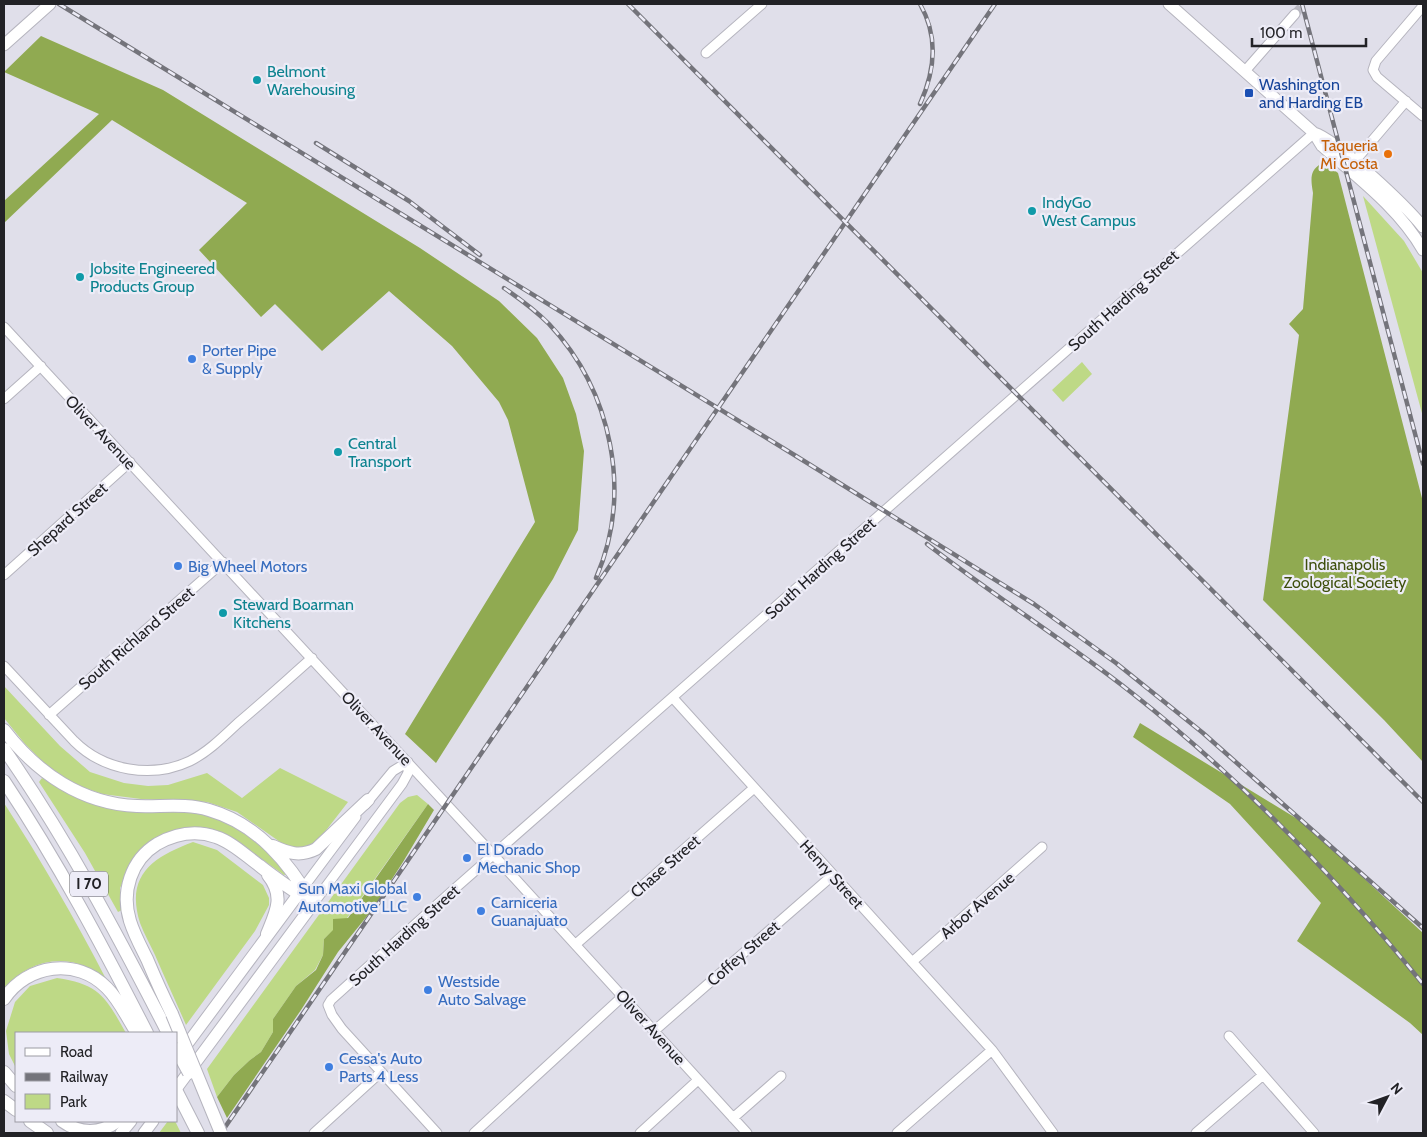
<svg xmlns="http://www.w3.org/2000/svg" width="1427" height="1137" font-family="Cabin,sans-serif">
<rect width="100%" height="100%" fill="#e0dfea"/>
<!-- green -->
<path fill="#bed986" d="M1363,196l41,45 19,32v144z
M1082,362l10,12 -29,28 -11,-12z
M4,686l56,60 30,26 34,11 24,3 20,-1 39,-12 35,25 38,-30 68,34 -31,40 -19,7 -15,-5 -46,-32 -30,-10 -66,-3 -39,-5 -28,-10 -29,-20 -20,-20 -21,-26z
M42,778l37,21 34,9 94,6 24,11 26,17 32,31 -5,2 -53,-38 -18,-7 -19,-3 -17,3 -47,37 -10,21 2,22 -4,2 -33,-59 -46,-71z
M417,795l11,9 -81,114 -23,21 -1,16 -8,15 -19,16 -23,33v13l-12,20 -11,8 -16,15 -17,22 -10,-28 193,-266 8,-6z
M4,803c37,57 71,116 102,176 -8,-5 -18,-12 -28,-15 -27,-9 -58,4 -74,26z
M193,842l24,8 46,35 6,13v7l-14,26 -69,94c-10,-23 -21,-47 -31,-70 -5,-11 -11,-21 -15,-32 -15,-48 13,-66 53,-81z
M57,978c43,6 49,20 69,55h-110v35l-7,-14 -3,-23 9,-29 15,-16z
M168,1121h7l6,12h-22z"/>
<!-- forest -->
<path fill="#90aa51" d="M41,36l122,54 257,158 79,53 38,37 26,40 13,36 8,37 -6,79 -25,49 -117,184 -31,-29 130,-212 -27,-102 -9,-18 -47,-56 -63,-55 -67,60 -47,-47 -14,13 -62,-67 48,-47 -135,-83 -108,103v-22l95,-87 -95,-42z
M1321,164l9,3 8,6 85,329v260l-39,-42 -121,-120 36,-265 -10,-11 14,-15 10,-116c-2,-12 -4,-23 8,-29z
M1140,723l164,100 119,110v102l-13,-12 -113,-82 24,-38 -91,-99 -97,-67z
M428,804l6,6 -31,52 -31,48 -34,42 -37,58 -74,108 -10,-21 17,-22 16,-15 11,-8 12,-20v-13l23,-33 20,-16 7,-15 1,-16 9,-9v-11l15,-1z"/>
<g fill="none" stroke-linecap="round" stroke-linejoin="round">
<!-- minor-tunnel -->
<path stroke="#bab9c3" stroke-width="9" stroke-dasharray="9 4.5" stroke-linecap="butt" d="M1295,14l9,-10"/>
<defs>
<path id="minor" d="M1423,6l-47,55 -3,9 4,7 46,39
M706,53l56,-49
M1245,71l50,-57
M1354,162l52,-61
M4,327l495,534 248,272
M4,399l37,-33
M4,575l126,-113
M4,666l70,75c30,30 78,38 116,20 18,-9 33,-24 48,-38 25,-21 49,-43 74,-65
M673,698l319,352 61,83
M49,715l174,-153
M303,888l53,-71
M313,904l89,-120 6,-11v-11l-15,9 -28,34
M576,944l178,-156
M912,962l130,-115
M654,1031l179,-156
M1229,1036l85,97
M733,1118l48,-42
M314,1133l67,-61
M437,1133l-95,-104 -10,-14 -4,-10 3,-5 120,-108 863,-759
M474,1133l149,-137
M640,1133l58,-53
M897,1133l95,-83
M1196,1133l67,-58"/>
<path id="major" d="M1169,4l145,129 8,13c35,31 77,62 101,104
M4,45l46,-41
M1314,133c23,7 92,73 109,94
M182,1051l121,-163
M176,1089l137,-185
M121,1133l10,-12
M144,1133l9,-12"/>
<path id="highway" d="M4,730c33,43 78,74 133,76 24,1 49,-3 72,4 49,14 80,53 104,94
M4,749c63,90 114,187 164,284
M4,781c54,81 99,166 143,252
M273,846c15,7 27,11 43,3l52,-49
M267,934c9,-22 18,-38 1,-59
M4,999c23,-35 73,-42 103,-11 13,13 20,30 30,45
M172,1014c-9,-18 -17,-36 -25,-55 -6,-12 -13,-25 -17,-38 -9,-29 1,-61 27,-77 18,-10 39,-14 59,-7 16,5 30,19 44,29 16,13 33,24 49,35
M4,1072l12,14
M176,1090l22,43
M4,1101l12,9
M30,1121l17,12
M62,1121c18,13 38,13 56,0"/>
</defs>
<!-- minor casing -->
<use href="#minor" stroke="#b5b4be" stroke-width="11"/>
<!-- major casing -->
<use href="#major" stroke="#b5b4be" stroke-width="13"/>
<!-- highway casing -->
<use href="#highway" stroke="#b5b4be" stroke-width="14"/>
<!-- minor -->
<use href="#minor" stroke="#fff" stroke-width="9"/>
<!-- major -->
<use href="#major" stroke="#fff" stroke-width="11"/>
<!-- highway -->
<use href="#highway" stroke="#fff" stroke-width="12"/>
<defs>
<path id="rail" d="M59,4l737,452 238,148 82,59 87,70 220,195
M628,4l795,798
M920,4c19,33 15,67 0,100
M1302,4l121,460
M316,143l93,58 71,54
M504,288c16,11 31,22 45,36 63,67 84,169 47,254
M927,544c67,52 139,97 205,149 109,86 204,184 291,291
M221,1133l774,-1129"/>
</defs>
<!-- rail casing -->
<use href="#rail" stroke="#74747b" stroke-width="4.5"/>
<!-- rail -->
<use href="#rail" stroke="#edecf7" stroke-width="2.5" stroke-dasharray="8" stroke-linecap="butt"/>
<defs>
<path id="highway-bridge" d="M172,1014l49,119
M176,1049l13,24"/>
</defs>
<!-- highway-bridge casing -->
<use href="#highway-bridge" stroke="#b5b4be" stroke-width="14" stroke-linecap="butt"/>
<!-- highway-bridge -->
<use href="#highway-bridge" stroke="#fff" stroke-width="12"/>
</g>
<!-- markers -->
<g fill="#0f9aa8" stroke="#edecf7" stroke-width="2">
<circle cx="257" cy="80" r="5"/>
<circle cx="1032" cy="211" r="5"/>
<circle cx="80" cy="277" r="5"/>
<circle cx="338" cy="452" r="5"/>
<circle cx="223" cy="613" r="5"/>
</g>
<rect fill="#1a4fb4" stroke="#edecf7" stroke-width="2" x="1244" y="88" width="10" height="10" rx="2.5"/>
<circle fill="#e8710a" stroke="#edecf7" stroke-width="2" cx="1388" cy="154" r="5"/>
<g fill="#3f7fe0" stroke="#edecf7" stroke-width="2">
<circle cx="192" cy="359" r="5"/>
<circle cx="178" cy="566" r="5"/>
<circle cx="467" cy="858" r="5"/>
<circle cx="417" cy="897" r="5"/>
<circle cx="481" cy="911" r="5"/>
<circle cx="428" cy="990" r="5"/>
<circle cx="329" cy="1067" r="5"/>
</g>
<g text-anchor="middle" stroke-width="4.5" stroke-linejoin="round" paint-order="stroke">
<!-- shield labels -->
<rect fill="#edecf7" stroke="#5f5f65" stroke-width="1" x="70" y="871.5" width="38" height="25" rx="4"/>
<g font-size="15" font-weight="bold" fill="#222226">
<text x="89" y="889">I 70</text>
</g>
<!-- culture labels -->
<g font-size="16" fill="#0d838f" stroke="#edecf7" text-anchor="start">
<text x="267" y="77">Belmont<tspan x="267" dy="18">Warehousing</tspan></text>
<text x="1042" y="208">IndyGo<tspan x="1042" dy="18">West Campus</tspan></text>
<text x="90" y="274">Jobsite Engineered<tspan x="90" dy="18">Products Group</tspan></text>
<text x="348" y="449">Central<tspan x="348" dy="18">Transport</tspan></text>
<text x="233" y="610">Steward Boarman<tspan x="233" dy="18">Kitchens</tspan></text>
</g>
<!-- transit labels -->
<g font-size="16" fill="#164399" stroke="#edecf7" text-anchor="start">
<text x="1259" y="90">Washington<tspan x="1259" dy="18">and Harding EB</tspan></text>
</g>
<!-- food labels -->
<g font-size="16" fill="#c56008" stroke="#edecf7" text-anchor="end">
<text x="1378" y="151">Taqueria<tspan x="1378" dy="18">Mi Costa</tspan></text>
</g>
<!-- street labels -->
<g font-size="16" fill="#222226" stroke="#edecf7">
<text transform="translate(1123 300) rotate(-42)" y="6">South Harding Street</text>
<text transform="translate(101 432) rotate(47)" y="6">Oliver Avenue</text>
<text transform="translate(67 519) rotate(-42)" y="6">Shepard Street</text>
<text transform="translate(820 568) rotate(-42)" y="6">South Harding Street</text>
<text transform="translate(136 638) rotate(-41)" y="6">South Richland Street</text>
<text transform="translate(377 728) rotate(47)" y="6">Oliver Avenue</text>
<text transform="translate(665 866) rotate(-41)" y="6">Chase Street</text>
<text transform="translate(832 874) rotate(48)" y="6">Henry Street</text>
<text transform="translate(977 905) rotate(-41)" y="6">Arbor Avenue</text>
<text transform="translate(404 935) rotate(-42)" y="6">South Harding Street</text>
<text transform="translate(743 953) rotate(-41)" y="6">Coffey Street</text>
<text transform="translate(651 1027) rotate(48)" y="6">Oliver Avenue</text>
</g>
<!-- shop labels -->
<g font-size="16" fill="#366cbe" stroke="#edecf7" text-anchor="start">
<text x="202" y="356">Porter Pipe<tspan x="202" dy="18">&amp; Supply</tspan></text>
<text x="188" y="572">Big Wheel Motors</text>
<text x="477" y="855">El Dorado<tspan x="477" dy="18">Mechanic Shop</tspan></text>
<text x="407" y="894" text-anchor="end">Sun Maxi Global<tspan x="407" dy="18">Automotive LLC</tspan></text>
<text x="491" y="908">Carniceria<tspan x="491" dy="18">Guanajuato</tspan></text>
<text x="438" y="987">Westside<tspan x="438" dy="18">Auto Salvage</tspan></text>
<text x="339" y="1064">Cessa's Auto<tspan x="339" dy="18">Parts 4 Less</tspan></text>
</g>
<!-- park labels -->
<g font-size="16" fill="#3e4f0c" stroke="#edecf7">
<text x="1345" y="570">Indianapolis<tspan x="1345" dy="18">Zoological Society</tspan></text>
</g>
</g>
<!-- border -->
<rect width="1427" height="1137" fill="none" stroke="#222226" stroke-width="10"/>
<!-- legend -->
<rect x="15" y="1032" width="162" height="90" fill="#edecf7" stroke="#9c9ba3"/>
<rect x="25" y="1048" width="25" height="8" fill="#ffffff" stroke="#9c9ba3"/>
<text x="60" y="1057" font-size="15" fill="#222226">Road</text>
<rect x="25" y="1073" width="25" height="8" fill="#74747b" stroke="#9c9ba3"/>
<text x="60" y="1082" font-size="15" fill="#222226">Railway</text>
<rect x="25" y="1094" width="25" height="15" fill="#bed986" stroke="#9c9ba3"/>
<text x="60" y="1107" font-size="15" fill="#222226">Park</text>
<!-- north arrow -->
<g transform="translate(1387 1097) rotate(49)" stroke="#edecf7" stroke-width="4" paint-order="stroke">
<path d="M0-4L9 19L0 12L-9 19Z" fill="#222226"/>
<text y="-8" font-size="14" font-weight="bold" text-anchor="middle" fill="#222226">N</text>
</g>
<!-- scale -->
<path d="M1252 38v8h114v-8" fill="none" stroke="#222226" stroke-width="2.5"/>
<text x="1260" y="38" font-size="15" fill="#222226" stroke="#edecf7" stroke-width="4" paint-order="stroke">100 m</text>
</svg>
